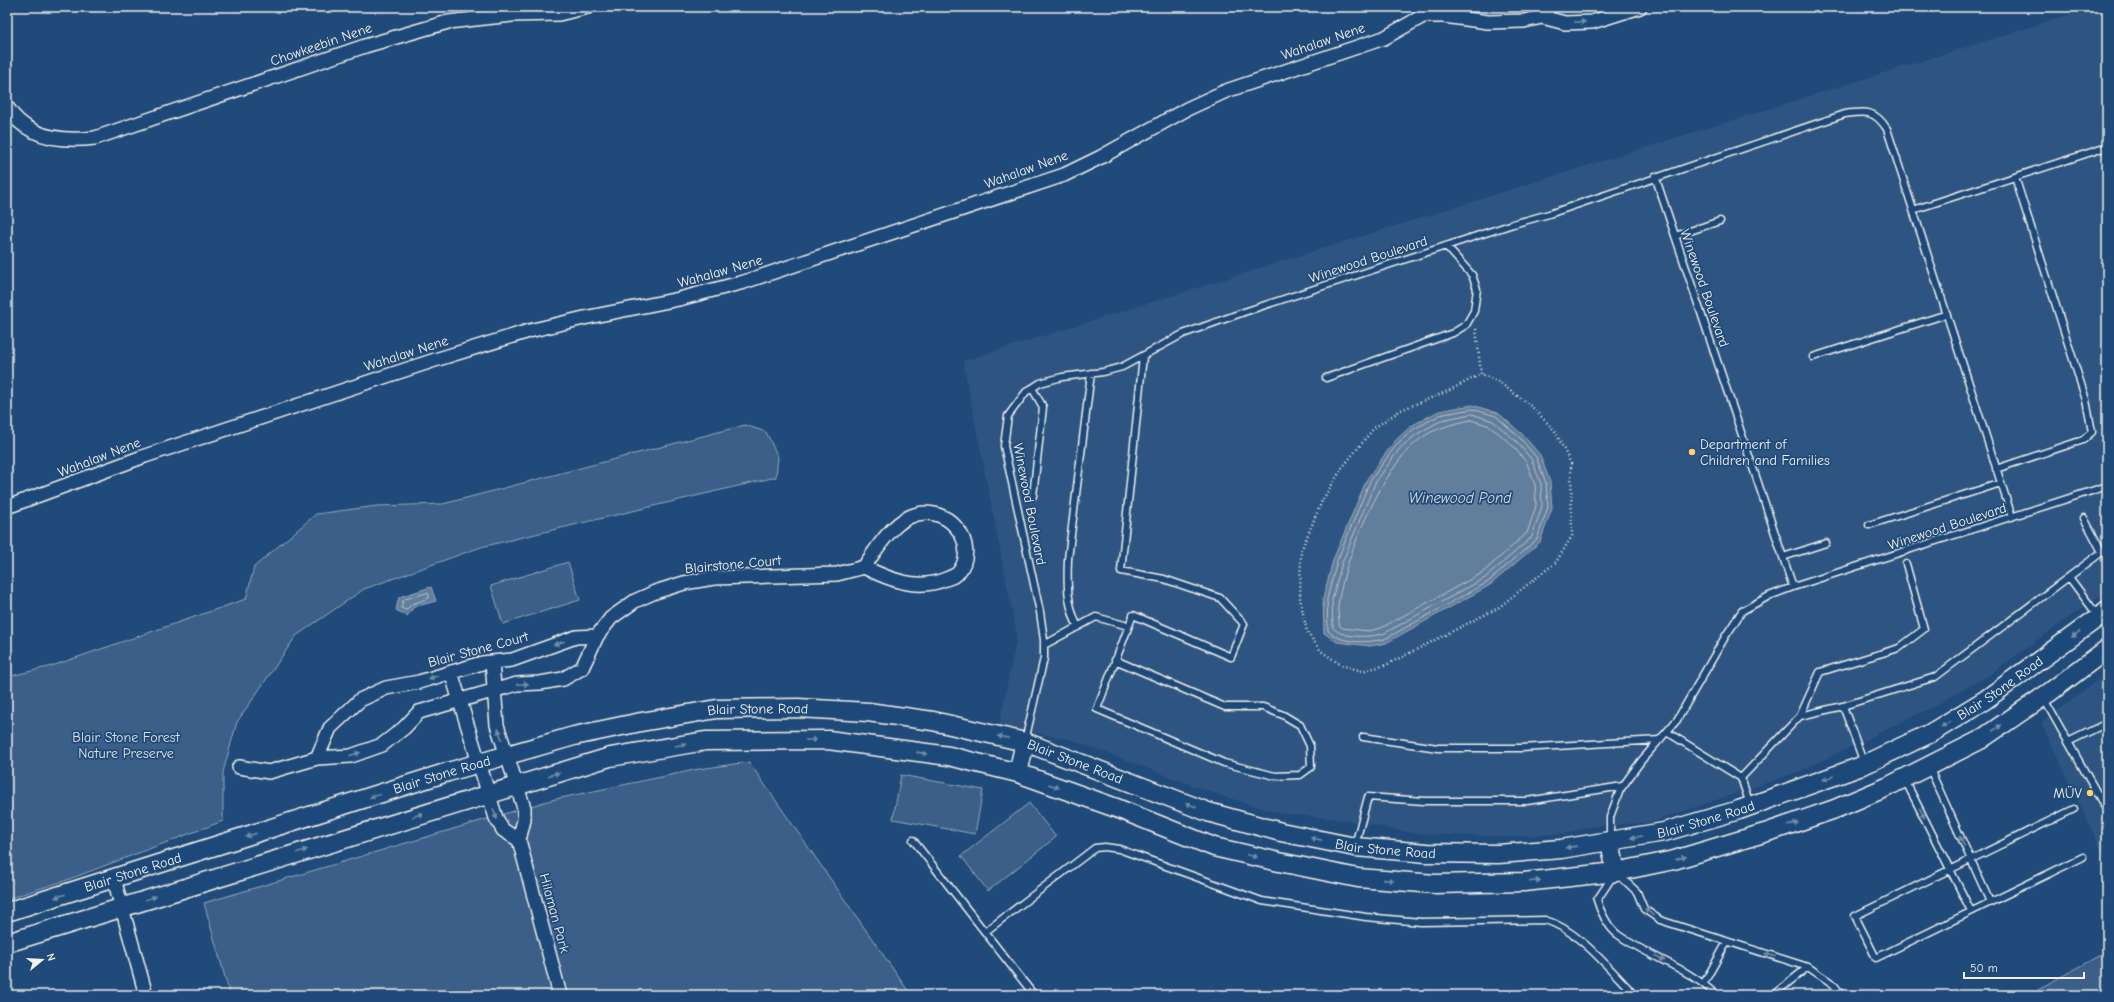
<svg xmlns="http://www.w3.org/2000/svg" width="2114" height="1002" font-family="'Comic Neue',sans-serif">
<rect width="100%" height="100%" fill="#1f4a7a"/>
<filter id="ink" filterUnits="userSpaceOnUse"><feTurbulence type="fractalNoise" baseFrequency=".025" numOctaves="2"/><feDisplacementMap in="SourceGraphic" scale="8" xChannelSelector="R" yChannelSelector="G"/><feConvolveMatrix kernelMatrix="1 2 1 2 8 2 1 2 1" color-interpolation-filters="sRGB"/></filter>
<g filter="url(#ink)">
<!-- built -->
<path fill="#2d5581" d="M2094,7h13v585l-32,21 -86,62 -54,31 -134,65 -149,51 -56,4 -30,7 -58,4 -91,-3 -72,-14 -67,-7 -65,-20 -141,-53 -73,-14 18,-90 -54,-275z
M2107,673v189l-66,-139z"/>
<!-- green -->
<path fill="#3a5f88" stroke="#97a8b8" d="M745,425l21,7 12,25 -2,20 -295,70 -117,42 -68,47 -59,86 -14,50v49l-156,59 -60,19v-222l45,-11 194,-67 8,-32 62,-53 61,-8 66,-2z
M568,562l12,38 -77,24 -12,-38z
M749,762l162,233h-681l-26,-92 347,-103 148,-31z
M901,775l82,15 -8,44 -82,-15z
M1029,803l27,34 -68,54 -27,-35z
M2107,952v43h-80z"/>
<!-- water -->
<path fill="#627e9d" stroke="#9cacbb" d="M1472,405l26,8 25,22 17,20 10,27 2,26 -12,34 -50,43 -104,58 -16,3 -33,-4 -13,-9 -1,-34 10,-39 34,-81 27,-37 17,-16 28,-15z
M431,587l5,14 -22,6 -7,9 -11,-6 3,-13z"/>
<g fill="none" stroke-linecap="round" stroke-linejoin="round">
<!-- shore -->
<path stroke="#bac3ca" stroke-width="1" d="M1472,409l24,7 24,22 16,19 10,26 2,24 -11,32 -49,43 -103,57c-18,4 -44,5 -57,-8l-1,-32 10,-38 33,-80 27,-37 17,-15 26,-14z
M1472,414l21,7 23,20 16,19 9,24 1,22 -10,31 -47,41 -102,56c-15,3 -39,5 -50,-6l-1,-28 10,-37 33,-80 25,-35 17,-14 25,-14z
M1471,420l19,6 22,19 15,18 8,22 1,21 -9,27 -45,40 -101,55 -12,3 -27,-3 -3,-3c0,-8 -2,-17 0,-25 6,-44 45,-135 81,-161 15,-11 33,-15 51,-19z
M427,593l2,1v4l-17,6 -6,6 -5,-2 2,-8z"/>
<defs>
<path id="lane" d="M1655,176l138,411
M1913,210l194,-63
M1675,236l45,-15
M1813,357l134,-43
M1326,378l127,-45 13,-8 8,-14 3,-22 -5,-14 -26,-29
M1032,388l11,19 -10,89
M1996,469l87,-29 9,-8 -6,-32 -71,-223
M1869,525l132,-42
M1783,557l43,-14
M2069,577l29,39
M1078,627c-11,-22 -11,-43 -10,-68l23,-186
M1044,645l52,-28 32,9
M1115,660l110,47h38l20,8 17,10 10,21 1,21 -11,8 -25,1 -51,-13 -127,-54 36,-94 98,42 13,-33 -24,-26 -56,-19 -43,-8 22,-215
M2044,699l63,112
M1843,706l21,57
M1800,716l20,-44 79,-24 25,-19 -18,-65
M1667,732l74,46 9,26
M1363,737l75,11h83l139,-8
M1025,741l19,-83v-18l-4,-28 -36,-166 4,-30 18,-24 14,-9 22,-6 41,-5 19,-5 61,-33 61,-22 269,-88 36,-10 296,-100c21,-3 30,-4 42,15l125,388
M2068,742l39,-19
M1929,767l61,135
M1741,778l59,-62 43,-10 92,-29 167,-125 -18,-34
M1905,780l66,131
M2074,809l-219,107 21,42 207,-101
M1610,839v-22l10,-27 21,-29 36,-41 48,-83 17,-26 27,-15 24,-9 314,-101
M913,840l121,155
M1355,845l13,-48 56,4h103l96,-15
M1619,875l18,17 7,17 16,11 148,47 25,17 9,11
M1613,876l-16,24c3,11 11,27 20,34 31,23 71,33 99,61
M985,932l110,-84 10,-1 14,2 143,52 104,16 55,5 124,-2c33,9 65,50 90,75
M1704,983l23,-41
M1773,995l35,-28"/>
<path id="street" d="M1542,17l7,-10
M7,107c19,31 55,35 88,31l270,-92 83,-24 64,-7 47,-1 29,-7
M7,507l138,-51 290,-96 94,-29 55,-13 95,-19 65,-17 320,-107 37,-18 86,-48 39,-18 158,-53 39,-22h21l44,6 36,-1 18,-4 23,6 27,-1 48,-15
M492,662l5,63 27,83v12l-5,20 41,155
M451,672l45,146 7,12 16,10
M317,758l13,-30 30,-28 26,-12 33,-6 63,-19 30,-3 64,-23 21,-1
M239,767l30,5 48,-14 34,-2 31,-11 22,-17 15,-16 98,-28 23,-1 23,-4 19,-11 15,-32 14,-18 24,-17 20,-9 29,-9 30,-5 123,-4 27,-7c26,13 54,24 82,12 3,-1 8,-3 11,-5 26,-29 -11,-75 -48,-57 -19,9 -34,34 -45,50
M114,879l32,116"/>
<g id="secondary">
<path d="M1018,773l7,-31"/>
<path d="M1610,842l6,30"/>
<path id="s1" d="M7,912l441,-140 126,-36 67,-14 76,-13 81,-1 70,4 65,9 92,21 183,70 73,20 74,15 72,6 71,1 63,-5 103,-17 75,-22 120,-43 72,-34 54,-33 122,-89"/>
<path d="M7,943l603,-186 95,-16 123,-1 121,16 69,17 101,36 95,38 65,15 79,16 77,6 89,-2 92,-10 58,-12 97,-29 64,-22 52,-22 93,-47 70,-48 57,-43"/>
</g>
</defs>
<!-- lane casing -->
<use href="#lane" stroke="#f4f1e8" stroke-width="9"/>
<!-- street casing -->
<use href="#street" stroke="#f4f1e8" stroke-width="16"/>
<!-- secondary casing -->
<use href="#secondary" stroke="#f4f1e8" stroke-width="21"/>
<!-- path -->
<path stroke="#f4f1e8" stroke-width="2.5" stroke-dasharray="1 3" stroke-linecap="butt" d="M1476,329l5,45 -33,17 -47,19 -27,18 -32,40 -20,33 -21,50 -1,48 7,33 14,19 20,14 21,6 24,-6 112,-57 58,-46 16,-26 -1,-72 -16,-33 -23,-24 -33,-25 -18,-8"/>
<!-- lane -->
<use href="#lane" stroke="#1f4a7a" stroke-width="6"/>
<!-- street -->
<use href="#street" stroke="#1f4a7a" stroke-width="13"/>
<!-- secondary -->
<use href="#secondary" stroke="#1f4a7a" stroke-width="18"/>
</g>
<!-- one-way arrows -->
<defs><path id="oneway-solid" d="M-6-.8H1V-3.2L6.5 0L1 3.2V.8H-6Z"/></defs>
<g fill="#748da6">
<use href="#oneway-solid" transform="translate(1580 22) rotate(-2)"/>
<use href="#oneway-solid" transform="translate(2076 634) rotate(143)"/>
<use href="#oneway-solid" transform="translate(559 643) rotate(162)"/>
<use href="#oneway-solid" transform="translate(434 677) rotate(163)"/>
<use href="#oneway-solid" transform="translate(523 684) rotate(-3)"/>
<use href="#oneway-solid" transform="translate(1946 724) rotate(149)"/>
<use href="#oneway-solid" transform="translate(1997 728) rotate(-35)"/>
<use href="#oneway-solid" transform="translate(500 734) rotate(-109)"/>
<use href="#oneway-solid" transform="translate(1003 737) rotate(-167)"/>
<use href="#oneway-solid" transform="translate(811 740)"/>
<use href="#oneway-solid" transform="translate(681 745) rotate(-10)"/>
<use href="#oneway-solid" transform="translate(922 753) rotate(8)"/>
<use href="#oneway-solid" transform="translate(355 754) rotate(-17)"/>
<use href="#oneway-solid" transform="translate(554 774) rotate(-16)"/>
<use href="#oneway-solid" transform="translate(1828 778) rotate(160)"/>
<use href="#oneway-solid" transform="translate(1054 786) rotate(20)"/>
<use href="#oneway-solid" transform="translate(375 796) rotate(162)"/>
<use href="#oneway-solid" transform="translate(1191 805) rotate(-158)"/>
<use href="#oneway-solid" transform="translate(1922 813) rotate(63)"/>
<use href="#oneway-solid" transform="translate(495 814) rotate(71)"/>
<use href="#oneway-solid" transform="translate(418 815) rotate(-17)"/>
<use href="#oneway-solid" transform="translate(1793 824) rotate(-19)"/>
<use href="#oneway-solid" transform="translate(251 835) rotate(163)"/>
<use href="#oneway-solid" transform="translate(1636 837) rotate(170)"/>
<use href="#oneway-solid" transform="translate(1316 839) rotate(-169)"/>
<use href="#oneway-solid" transform="translate(1962 841) rotate(-114)"/>
<use href="#oneway-solid" transform="translate(1571 847) rotate(172)"/>
<use href="#oneway-solid" transform="translate(302 851) rotate(-17)"/>
<use href="#oneway-solid" transform="translate(1252 856) rotate(14)"/>
<use href="#oneway-solid" transform="translate(1681 858) rotate(-16)"/>
<use href="#oneway-solid" transform="translate(1388 880) rotate(4)"/>
<use href="#oneway-solid" transform="translate(1535 881) rotate(-7)"/>
<use href="#oneway-solid" transform="translate(60 896) rotate(162)"/>
<use href="#oneway-solid" transform="translate(151 898) rotate(-17)"/>
<use href="#oneway-solid" transform="translate(1649 912) rotate(-139)"/>
<use href="#oneway-solid" transform="translate(1770 955) rotate(-162)"/>
<use href="#oneway-solid" transform="translate(1660 958) rotate(30)"/>
</g>
</g>
<!-- markers -->
<g fill="#ffd166" stroke="#1f4a7a" stroke-width="1.5">
<circle cx="1692" cy="452" r="4"/>
<circle cx="2090" cy="793" r="4"/>
</g>
<g text-anchor="middle" stroke-width="3.5" stroke-linejoin="round" paint-order="stroke">
<!-- street labels -->
<g font-size="14" fill="#f4f1e8" stroke="#1f4a7a">
<text transform="translate(1323 41) rotate(-19)" y="5">Wahalaw Nene</text>
<text transform="translate(321 44) rotate(-19)" y="5">Chowkeebin Nene</text>
<text transform="translate(1026 169) rotate(-20)" y="5">Wahalaw Nene</text>
<text transform="translate(1368 259) rotate(-18)" y="5">Winewood Boulevard</text>
<text transform="translate(720 271) rotate(-16)" y="5">Wahalaw Nene</text>
<text transform="translate(1705 288) rotate(71)" y="5">Winewood Boulevard</text>
<text transform="translate(406 353) rotate(-18)" y="5">Wahalaw Nene</text>
<text transform="translate(99 457) rotate(-21)" y="5">Wahalaw Nene</text>
<text transform="translate(1030 504) rotate(79)" y="5">Winewood Boulevard</text>
<text transform="translate(1947 526) rotate(-18)" y="5">Winewood Boulevard</text>
<text transform="translate(733 564) rotate(-5)" y="5">Blairstone Court</text>
<text transform="translate(478 649) rotate(-15)" y="5">Blair Stone Court</text>
<text dy="5" stroke="none"><textPath href="#s1" startOffset="2076">Blair Stone Road</textPath></text>
<text dy="5" stroke="none"><textPath href="#s1" startOffset="780">Blair Stone Road</textPath></text>
<text dy="5" stroke="none"><textPath href="#s1" startOffset="1104">Blair Stone Road</textPath></text>
<text dy="5" stroke="none"><textPath href="#s1" startOffset="456">Blair Stone Road</textPath></text>
<text dy="5" stroke="none"><textPath href="#s1" startOffset="1752">Blair Stone Road</textPath></text>
<text dy="5" stroke="none"><textPath href="#s1" startOffset="1428">Blair Stone Road</textPath></text>
<text dy="5" stroke="none"><textPath href="#s1" startOffset="132">Blair Stone Road</textPath></text>
<text transform="translate(555 913) rotate(75)" y="5">Hilaman Park</text>
</g>
<!-- poi labels -->
<g font-size="14" fill="#f4f1e8" stroke="#1f4a7a" text-anchor="start">
<text x="1700" y="449">Department of<tspan x="1700" dy="16">Children and Families</tspan></text>
<text x="2082" y="798" text-anchor="end">MÜV</text>
</g>
<!-- park labels -->
<g font-size="14" fill="#e1e2de" stroke="#1f4a7a">
<text x="126" y="742">Blair Stone Forest<tspan x="126" dy="16">Nature Preserve</tspan></text>
</g>
<!-- water labels -->
<g font-size="15" font-style="italic" fill="#dee0dd" stroke="#1f4a7a">
<text x="1460" y="503">Winewood Pond</text>
</g>
</g>
<!-- margin -->
<rect width="2114" height="1002" fill="none" stroke="#1f4a7a" stroke-width="24"/>
<rect x="12" y="12" width="2090" height="978" fill="none" stroke="#f4f1e8" stroke-width="1.5" filter="url(#ink)"/>
<!-- north arrow -->
<g transform="translate(42 960) rotate(72)" stroke="#1f4a7a" stroke-width="3" paint-order="stroke">
<path d="M0-3L7 15L0 10L-7 15Z" fill="#f4f1e8"/>
<text y="-6" font-size="11" font-weight="bold" text-anchor="middle" fill="#f4f1e8">N</text>
</g>
<!-- scale -->
<path d="M1964 972v6h120v-6" fill="none" stroke="#f4f1e8" stroke-width="2"/>
<text x="1970" y="972" font-size="12" fill="#f4f1e8" stroke="#1f4a7a" stroke-width="3" paint-order="stroke">50 m</text>
</svg>
